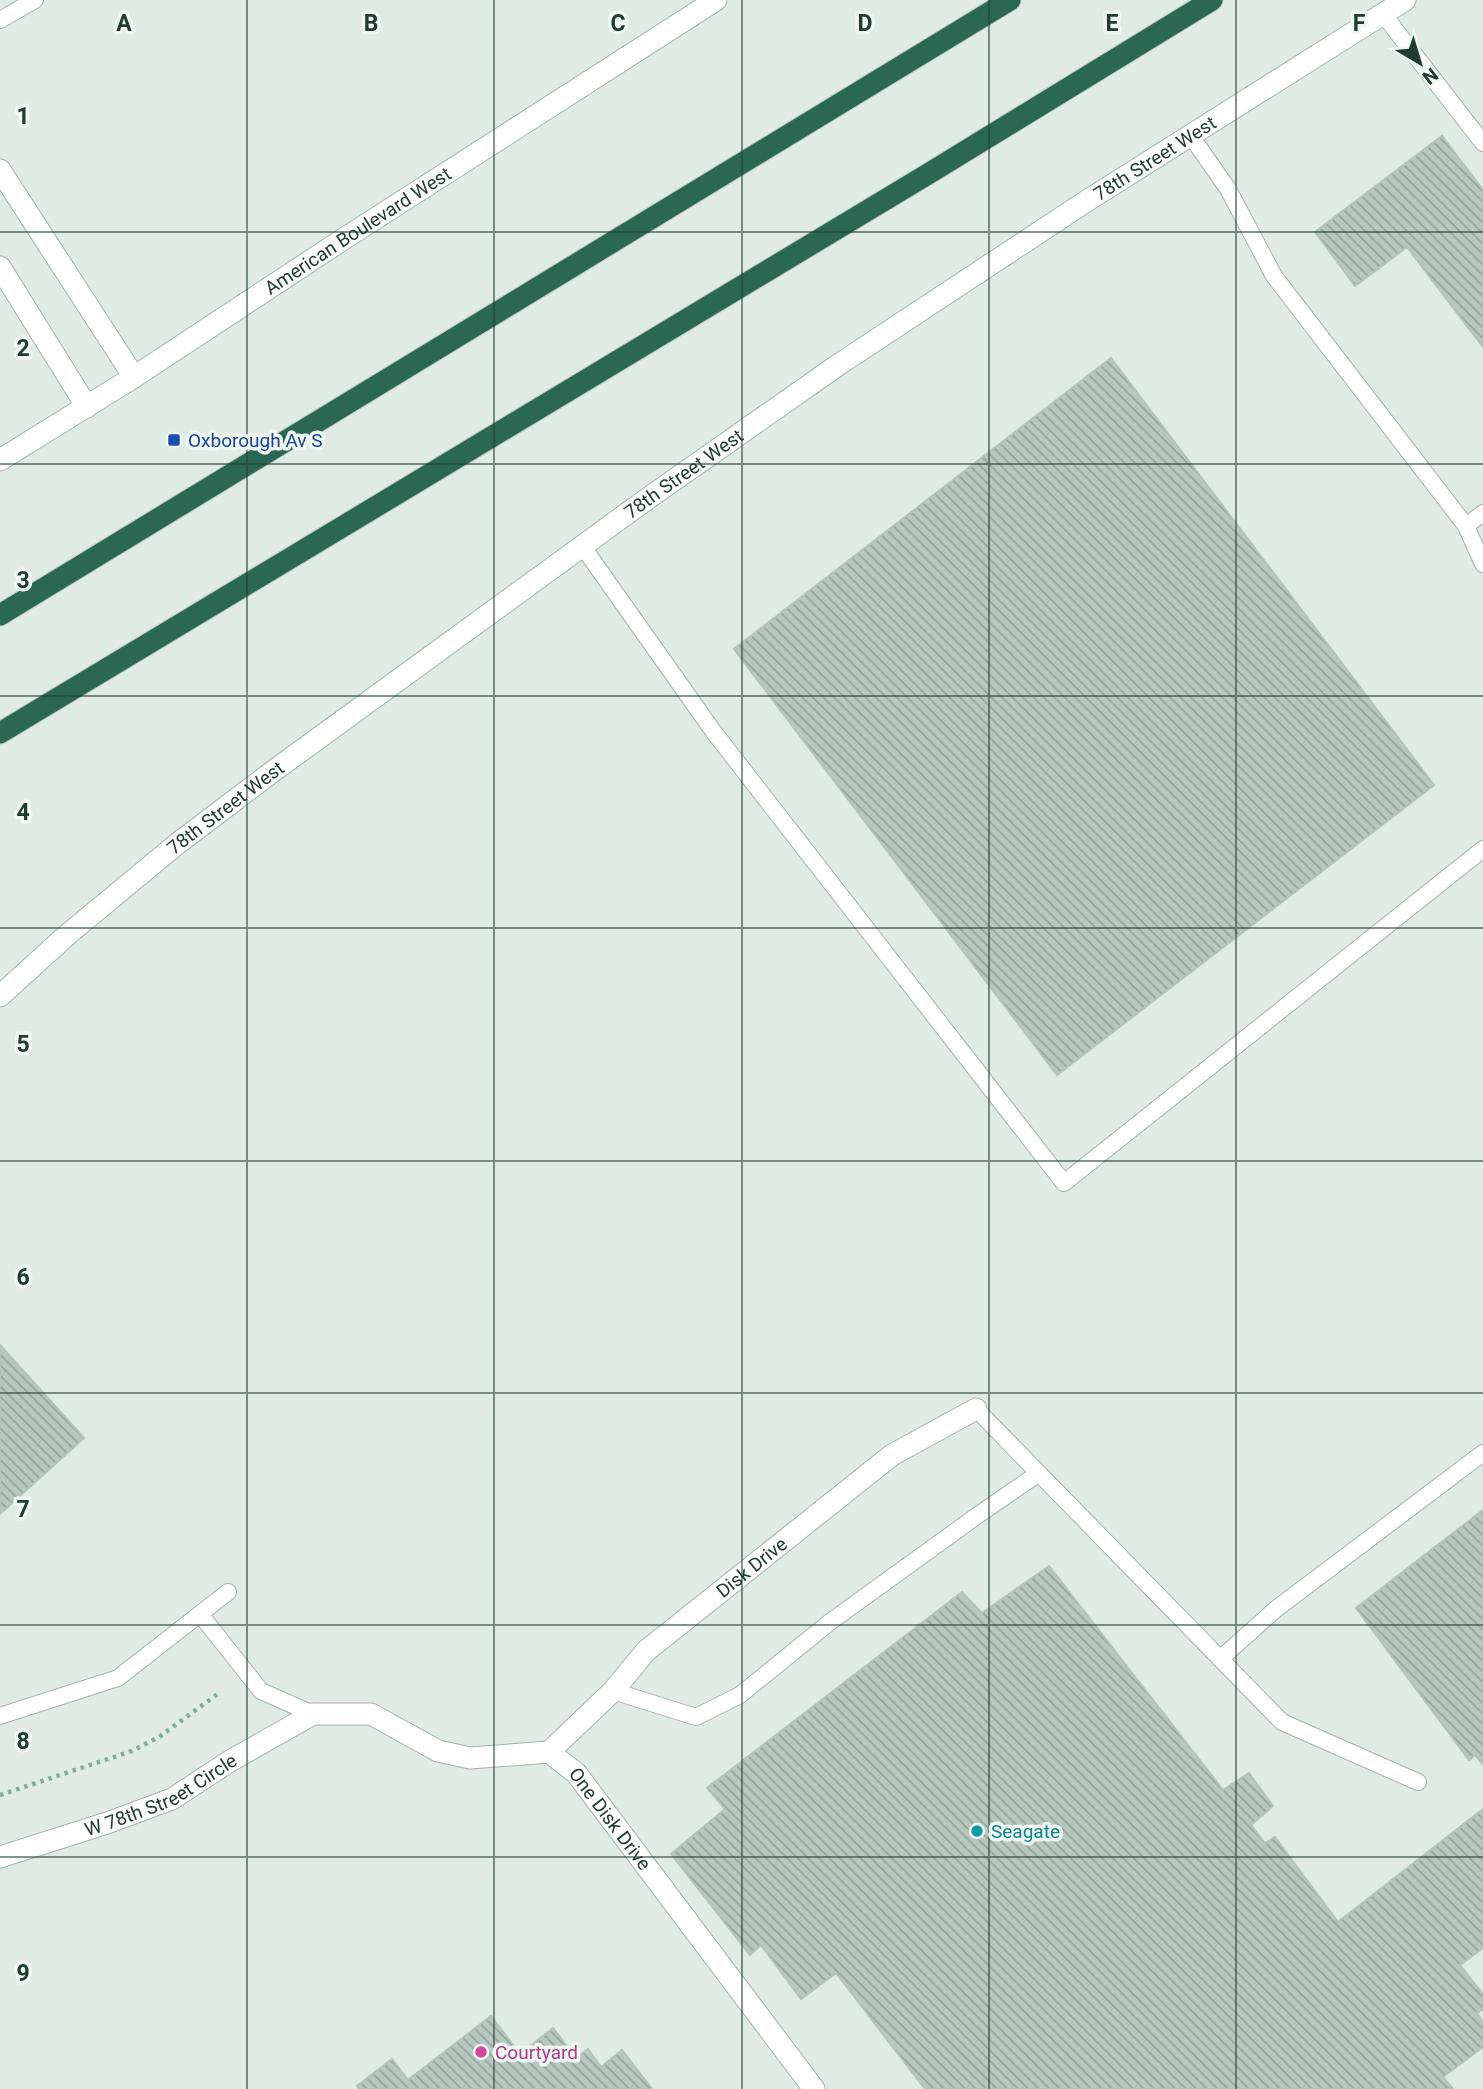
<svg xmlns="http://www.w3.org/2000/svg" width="1483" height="2089" font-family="Roboto,sans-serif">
<defs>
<pattern id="building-back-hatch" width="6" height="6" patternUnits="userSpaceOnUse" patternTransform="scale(1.75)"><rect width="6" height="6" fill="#b7c8c0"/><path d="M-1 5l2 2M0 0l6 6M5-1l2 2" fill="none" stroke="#94a49d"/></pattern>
</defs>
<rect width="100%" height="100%" fill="#dfebe4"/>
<!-- building -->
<path fill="url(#building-back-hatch)" stroke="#b2c4ba" stroke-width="2" d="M1442,136l41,54v157l-76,-100 -52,39 -40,-54z
M1111,358l323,427 -377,290 -323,-426z
M0,1345l84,93 -84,76z
M1483,1510v255l-8,-10 -6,5 -113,-152z
M1049,1566l174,224 26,-17 24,33 -22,19 14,18 10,-6 63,85 145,-113v139l-23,17 23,29v15l-6,4 6,9v25l-40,30 10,12h-528l-89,-116 -35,26 -40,-54 -11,10 -79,-101 54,-45 -18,-21 255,-196 20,21z
M491,2016l29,38 33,-26 23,30 12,-9 13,18 21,-17 30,39h-293l-2,-3 35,-27 16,21z"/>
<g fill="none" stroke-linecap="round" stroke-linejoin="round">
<defs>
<path id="lane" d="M1383,14l100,129
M0,20l35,-20
M1191,136l37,53 46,87 192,250 17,38
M1466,526l17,-13
M583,547l130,184 351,452 419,-334
M976,1409l306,313 136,60
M200,1614l61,77 52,23
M1220,1659l56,-50 207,-156
M613,1691l83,26 44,-22 90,-73 148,-107 61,-42
M0,1716l118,-38 110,-86"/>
<g id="street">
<path d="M0,170l134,207"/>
<path d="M0,267l87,140"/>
<path id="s1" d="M549,1752l64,-61 33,-40 246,-196 84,-46"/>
<path id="s2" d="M0,1857l107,-34 65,-24 58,-38 83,-47h58l67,37 32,7 79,-6 27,21 238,316"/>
</g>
<g id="secondary">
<path id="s3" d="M0,460l134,-83 211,-139 371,-238"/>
<path id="s4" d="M0,996l67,-61 110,-91 95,-72 375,-273 191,-134 247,-163 320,-202"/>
</g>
<path id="highway" d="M0,615l1010,-615
M0,733l928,-559 284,-174"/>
</defs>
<!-- lane casing -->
<use href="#lane" stroke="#a2b3ab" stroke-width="18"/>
<!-- street casing -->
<use href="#street" stroke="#a2b3ab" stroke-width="23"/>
<!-- secondary casing -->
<use href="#secondary" stroke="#9eb7ab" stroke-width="23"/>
<!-- highway casing -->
<use href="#highway" stroke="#c1c8c5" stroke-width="23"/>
<!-- path -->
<path stroke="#7faf9a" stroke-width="4.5" stroke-dasharray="3.5 5" stroke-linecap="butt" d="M0,1795l132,-44 27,-14 60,-44"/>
<!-- lane -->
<use href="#lane" stroke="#fff" stroke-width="16"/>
<!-- street -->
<use href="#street" stroke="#fff" stroke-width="21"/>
<!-- secondary -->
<use href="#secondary" stroke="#fff" stroke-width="21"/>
<!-- highway -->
<use href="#highway" stroke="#2b6854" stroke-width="21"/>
</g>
<!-- grid -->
<path fill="none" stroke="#203b31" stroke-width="2" stroke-opacity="0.55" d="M247,0v2089M494,0v2089M742,0v2089M989,0v2089M1236,0v2089M0,232h1483M0,464h1483M0,696h1483M0,928h1483M0,1161h1483M0,1393h1483M0,1625h1483M0,1857h1483"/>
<!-- markers -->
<rect fill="#1a4fb4" stroke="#f0f7f3" stroke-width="2.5" x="167" y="433" width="14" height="14" rx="3.5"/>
<circle fill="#0f9aa8" stroke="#f0f7f3" stroke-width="2.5" cx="977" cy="1831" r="7"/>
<circle fill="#d1479c" stroke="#f0f7f3" stroke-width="2.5" cx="481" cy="2052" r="7"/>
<g text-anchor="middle" stroke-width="7" stroke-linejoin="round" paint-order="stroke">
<!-- street labels -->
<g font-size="19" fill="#203b31" stroke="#f0f7f3">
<text dy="7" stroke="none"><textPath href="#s4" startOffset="1428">78th Street West</textPath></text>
<text dy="7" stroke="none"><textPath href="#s3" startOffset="425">American Boulevard West</textPath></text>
<text dy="7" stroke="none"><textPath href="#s4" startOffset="861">78th Street West</textPath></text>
<text dy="7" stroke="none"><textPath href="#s4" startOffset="294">78th Street West</textPath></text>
<text dy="7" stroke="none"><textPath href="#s1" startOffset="275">Disk Drive</textPath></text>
<text dy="7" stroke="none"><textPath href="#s2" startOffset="173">W 78th Street Circle</textPath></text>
<text dy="7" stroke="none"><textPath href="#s2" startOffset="684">One Disk Drive</textPath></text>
</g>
<!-- transit labels -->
<g font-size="19" fill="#164399" stroke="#f0f7f3" text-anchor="start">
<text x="188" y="447">Oxborough Av S</text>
</g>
<!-- culture labels -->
<g font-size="19" fill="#0d838f" stroke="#f0f7f3" text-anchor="start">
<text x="991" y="1838">Seagate</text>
</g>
<!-- hotel labels -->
<g font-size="19" fill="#b23c85" stroke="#f0f7f3" text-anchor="start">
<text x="495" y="2059">Courtyard</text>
</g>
</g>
<g font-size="23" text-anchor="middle" font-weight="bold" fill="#203b31" stroke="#f0f7f3" stroke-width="7" stroke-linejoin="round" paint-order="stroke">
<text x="124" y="31">A</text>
<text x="371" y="31">B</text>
<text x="618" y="31">C</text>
<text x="865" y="31">D</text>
<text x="1112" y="31">E</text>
<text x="1359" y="31">F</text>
<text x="23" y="124">1</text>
<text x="23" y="356">2</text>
<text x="23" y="588">3</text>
<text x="23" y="820">4</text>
<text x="23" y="1052">5</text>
<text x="23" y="1285">6</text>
<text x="23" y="1517">7</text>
<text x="23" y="1749">8</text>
<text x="23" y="1981">9</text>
</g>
<!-- north arrow -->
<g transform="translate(1420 63) rotate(142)" stroke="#f0f7f3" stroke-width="5" paint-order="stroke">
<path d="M0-5L12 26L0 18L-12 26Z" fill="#203b31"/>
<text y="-10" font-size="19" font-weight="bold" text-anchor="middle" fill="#203b31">N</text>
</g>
</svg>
